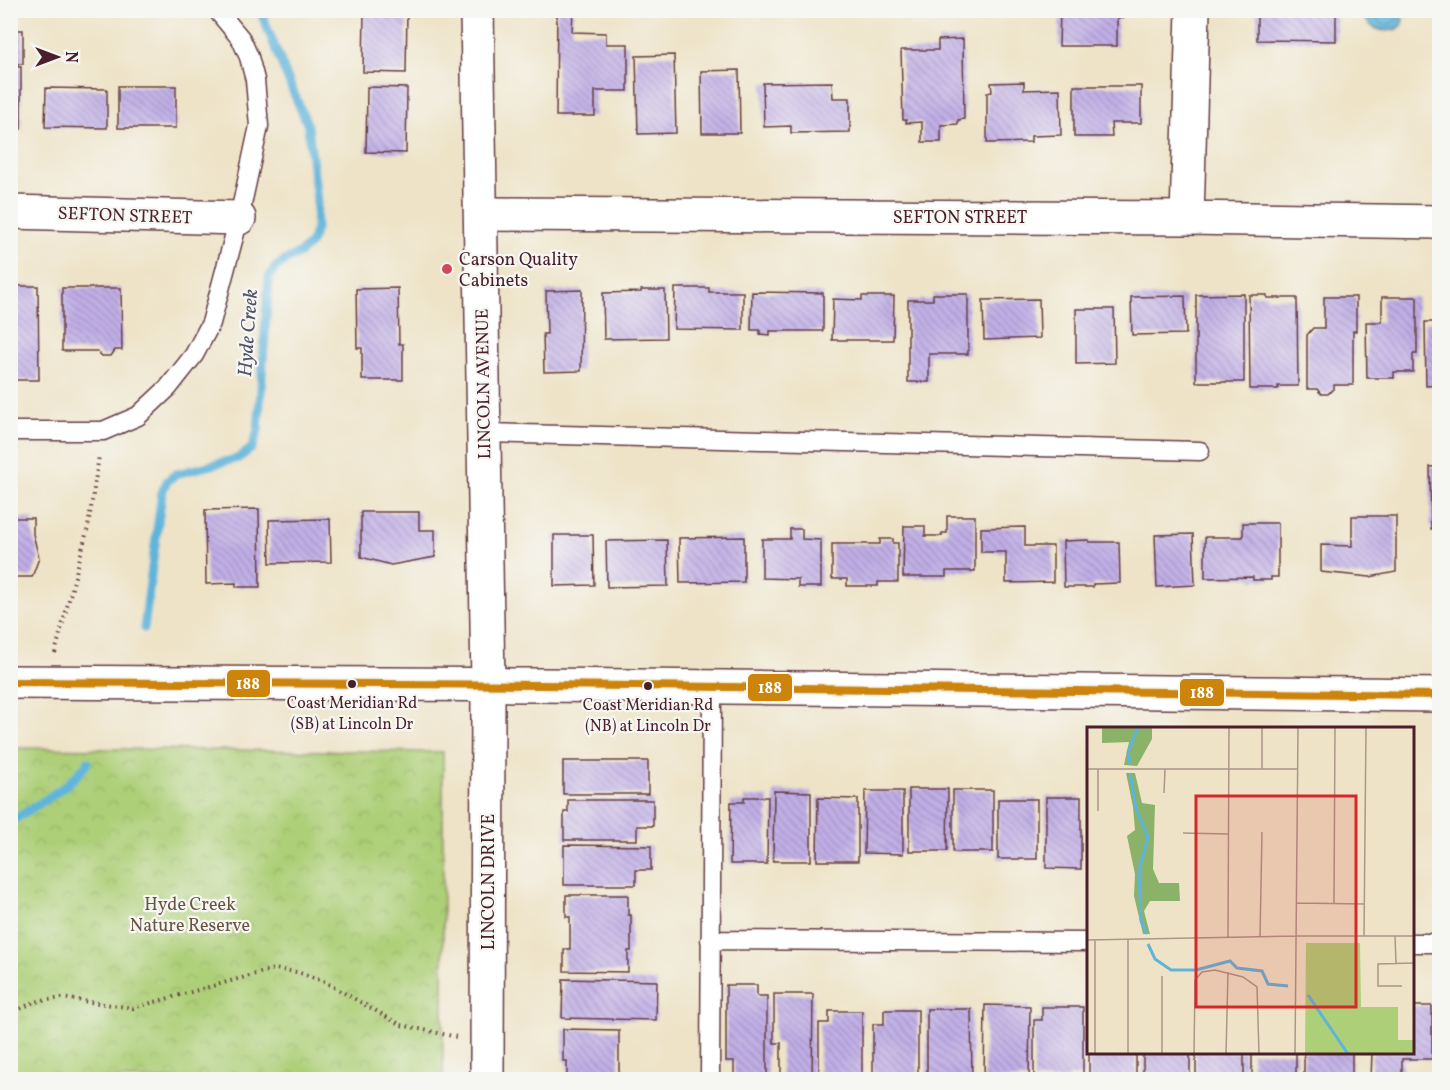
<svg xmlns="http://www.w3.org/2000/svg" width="1450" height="1090" font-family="Vollkorn,serif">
<defs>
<pattern id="park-crowns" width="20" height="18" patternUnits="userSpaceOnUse" patternTransform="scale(1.5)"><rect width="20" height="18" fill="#adcf77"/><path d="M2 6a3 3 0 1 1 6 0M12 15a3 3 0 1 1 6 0" fill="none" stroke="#96b167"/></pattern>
<pattern id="water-waves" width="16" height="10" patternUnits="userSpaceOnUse" patternTransform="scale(1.5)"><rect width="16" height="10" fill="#5eb4da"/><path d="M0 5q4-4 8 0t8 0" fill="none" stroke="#5092b1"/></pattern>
<pattern id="building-back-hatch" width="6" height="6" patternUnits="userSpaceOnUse" patternTransform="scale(1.5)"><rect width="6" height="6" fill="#c1afe7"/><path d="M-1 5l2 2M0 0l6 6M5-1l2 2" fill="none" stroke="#9f8ebb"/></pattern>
</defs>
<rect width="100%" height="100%" fill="#f6f6f2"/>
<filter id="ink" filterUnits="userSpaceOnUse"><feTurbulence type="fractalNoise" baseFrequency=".0167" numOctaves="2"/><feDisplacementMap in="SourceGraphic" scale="12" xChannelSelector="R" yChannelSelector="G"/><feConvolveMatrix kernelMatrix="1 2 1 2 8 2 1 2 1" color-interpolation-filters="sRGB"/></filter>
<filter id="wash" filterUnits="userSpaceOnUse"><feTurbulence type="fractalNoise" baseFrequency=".008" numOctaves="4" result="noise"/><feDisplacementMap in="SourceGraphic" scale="24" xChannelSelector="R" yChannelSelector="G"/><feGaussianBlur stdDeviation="1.35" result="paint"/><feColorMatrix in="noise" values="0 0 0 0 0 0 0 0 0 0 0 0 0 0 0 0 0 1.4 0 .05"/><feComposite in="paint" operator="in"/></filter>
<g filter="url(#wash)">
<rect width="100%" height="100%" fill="#eee3c7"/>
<!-- park -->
<path fill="url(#park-crowns)" stroke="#7c7751" stroke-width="1.5" d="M11,748l432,4v327h-432z"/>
<!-- water -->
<path fill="url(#water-waves)" stroke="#546a82" stroke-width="1.5" d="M1362,11h36c22,22 -31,30 -36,0z"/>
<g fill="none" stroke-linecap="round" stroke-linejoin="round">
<!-- stream -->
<path stroke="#5eb4da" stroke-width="9" d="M144,628l18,-136 5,-11 9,-7 63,-16 13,-10 6,-17 11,-154 6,-9 9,-7 16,-8 11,-10 5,-14 1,-29 -9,-74 -19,-44 -29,-72
M10,822c28,-18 58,-33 78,-60"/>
</g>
<g id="blocks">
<!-- building -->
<path fill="url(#building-back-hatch)" d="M364,10h43l-1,63 -43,-1z
M557,10h16l-1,22 34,1v11h22v47h-33v25h-39z
M1060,10h62v8h-5v28h-58z
M1257,10h79v31l-79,-1z
M10,30h13v34h-13z
M963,39l1,80 -6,1v4l-17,1v17h-19v-20l-16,1v-3h-3l-2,-70h37v-10z
M674,55l2,78 -38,1 -2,-78z
M10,67h11v62h-11z
M739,70l1,63h-38l-1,-62z
M832,82l1,16h17v34l-59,1v-7l-27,1 -1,-44z
M1024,82v8l36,-1 1,46 -30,1v6l-44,1v-50l5,-1 -1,-9z
M118,86h58v42h-58z
M1074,86h67v37h-30l1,14h-38z
M367,87l40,1 -1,65 -40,-1z
M46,88l61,1v39l-62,-1z
M10,286h28l1,94h-29z
M62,288h59l1,62h-7l-4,6h-9l-5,-5h-35z
M398,288l1,56h4v36h-41v-32h-5l-1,-59z
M675,288h34v4h34v38l-69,-1z
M582,290l-1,81 -37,1 -1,-38h4l-1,-43z
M641,290h24l1,48 -62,1 -1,-46 38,-1z
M752,292l71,1v38h-53v4l-10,-1v-4h-9z
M933,294h35v60h-39v28h-21v-82h25z
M1244,294v88h-48v-87z
M1249,295h18v3h30l1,88h-20v3h-28z
M862,296h32l-1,44h-61l1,-41 29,1z
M1185,296l1,38 -54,1 -1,-38z
M1324,297h32v34h-3v54h-19v3l-6,6h-7l-4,-5h-10v-54l6,-7h11z
M1382,297h35v57h-4v18h-19v6h-27l-1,-56h16z
M1039,299l1,39 -56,2 -1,-40z
M1076,309h38l1,54 -39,1z
M1425,322h15v63l-14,1z
M1440,466v63h-9l-1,-62z
M259,509l1,78h-24v-4l-30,1 -1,-74z
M361,512h58v18h16v27l-44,8 -30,-8z
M947,516h28v55h-29v6h-43l1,-51h21v10h17v-3h5z
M1352,516h44v56l-26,5 -49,-5v-27l31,1z
M10,518h23v16l6,24 -7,19h-22z
M330,519l1,43 -61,1 -1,-43z
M1243,523h35v54h-7v3h-18v-3l-48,1v-41h38z
M1025,527v19h28v36l-47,1v-31h-25v-24z
M790,529h12v10l19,1v47h-23v-8l-36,-1v-39h28z
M1193,534l2,51 -38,2 -2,-52z
M554,535h39l1,50 -40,1z
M744,537v45l-64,1 -1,-45z
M880,539h13v4h5v39h-20v4h-31v-7h-15v-35h48z
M667,540l1,46 -61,1 -1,-46z
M1089,540v2h30l1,41 -27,1v3h-29l-1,-46z
M563,761h85v33h-85z
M909,789h39l-1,62h-38z
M953,790h40v62h-40z
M774,791l37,1v69h-38z
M865,791h38v63l-39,-1z
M744,797h24l-1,67h-37l1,-62h13z
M1046,797h35v72l-35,-1z
M818,798l40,1v62h-41z
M998,799h39v60h-39z
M568,800h85v26h-16v14h-73v-28h4z
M564,845l87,1v24h-15v15h-72z
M566,895h62v20h3v36h-3v21l-64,-1v-22h6v-32h-4z
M563,979l94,2 -1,39 -94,-2z
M726,985h31v11h10v84h-33v-19h-8z
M774,994h39l-1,86h-31v-37h-7z
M985,1005l45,1 -1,73 -45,1z
M1412,1006h20v53h-30v21h-31l1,-28h40z
M1042,1007h41v69h-15v4h-34v-60h8z
M927,1009h44l1,70h-45z
M884,1010h34v70h-32v-2h-13v-54h11z
M829,1011h33v68h-43v-56h10z
M563,1029l56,1v49h-52v-18h-4z
M1089,1052h47v28h-47z
M1143,1052h47v28h-47z
M1196,1052h48v28h-48z
M1252,1052h44v23l-3,5h-41z
M1304,1052h48v28h-48z"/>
</g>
</g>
<g filter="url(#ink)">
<use href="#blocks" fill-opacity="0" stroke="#633c42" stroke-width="1.5"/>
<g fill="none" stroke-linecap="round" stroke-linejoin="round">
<defs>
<path id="service" d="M10,431h93l35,-15 30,-28 26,-33 17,-32 28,-105 20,-92 -4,-46 -6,-23 -8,-18 -24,-29
M484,433l716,18
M710,940l378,2
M1412,943h28
M710,1080l2,-393"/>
<path id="minor" d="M10,212l229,6
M481,214l706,4 253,4
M1187,218l6,-208"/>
<path id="tertiary" d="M487,1080l1,-395"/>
<path id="secondary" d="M477,10l11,675
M10,682l531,3 899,10"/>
</defs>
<!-- service casing -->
<use href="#service" stroke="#633c42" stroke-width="21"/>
<!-- minor casing -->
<use href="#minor" stroke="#633c42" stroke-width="36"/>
<!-- tertiary casing -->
<use href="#tertiary" stroke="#633c42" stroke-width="36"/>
<!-- secondary casing -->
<use href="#secondary" stroke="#633c42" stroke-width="36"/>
<!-- path -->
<path stroke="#633c42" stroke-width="4" stroke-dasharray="1.5 4.5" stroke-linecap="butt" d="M55,653l33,-126 11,-71
M10,1014l24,-12 28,-4 71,10 141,-39 23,3 26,9 78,44 56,12"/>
<!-- service -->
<use href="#service" stroke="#fff" stroke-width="18"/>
<!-- minor -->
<use href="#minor" stroke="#fff" stroke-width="33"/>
<!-- tertiary -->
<use href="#tertiary" stroke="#fff" stroke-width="33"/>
<!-- secondary -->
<use href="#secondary" stroke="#fff" stroke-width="33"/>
<defs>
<path id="bus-1" d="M10,682l531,3 899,10"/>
</defs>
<!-- bus-1 casing -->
<use href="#bus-1" stroke="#f6f6f2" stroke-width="12"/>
<!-- bus-1 -->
<use href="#bus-1" stroke="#cc840b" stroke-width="8"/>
</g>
</g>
<!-- markers -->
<circle fill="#d1495b" stroke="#f6f6f2" stroke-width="2" cx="447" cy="269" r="6"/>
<g fill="#4a1f2b" stroke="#f6f6f2" stroke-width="2">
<circle cx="352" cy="684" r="5"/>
<circle cx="648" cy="686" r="5"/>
</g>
<g text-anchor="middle" stroke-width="4.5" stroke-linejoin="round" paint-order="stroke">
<!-- bus labels -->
<g font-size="16" fill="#4a1f2b" stroke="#f6f6f2">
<text x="352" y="708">Coast Meridian Rd<tspan x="352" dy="21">(SB) at Lincoln Dr</tspan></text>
<text x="648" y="710">Coast Meridian Rd<tspan x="648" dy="21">(NB) at Lincoln Dr</tspan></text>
</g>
<!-- street labels -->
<g font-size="18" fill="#4a1f2b" stroke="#f6f6f2">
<text transform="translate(125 215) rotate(2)" y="6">SEFTON STREET</text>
<text x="960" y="223">SEFTON STREET</text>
<text transform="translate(483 384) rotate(-91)" y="6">LINCOLN AVENUE</text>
<text transform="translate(488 882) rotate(-90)" y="6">LINCOLN DRIVE</text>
</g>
<!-- poi labels -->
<g font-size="18" fill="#4a1f2b" stroke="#f6f6f2" text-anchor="start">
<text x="459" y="265">Carson Quality<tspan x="459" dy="21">Cabinets</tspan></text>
</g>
<!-- park labels -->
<g font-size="18" fill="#685442" stroke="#f6f6f2">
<text x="190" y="910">Hyde Creek<tspan x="190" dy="21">Nature Reserve</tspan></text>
</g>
<!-- water labels -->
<g font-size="20" font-style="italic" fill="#515368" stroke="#f6f6f2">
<text transform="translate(247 333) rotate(-86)" y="7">Hyde Creek</text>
</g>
</g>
<!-- overview -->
<g transform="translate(1087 727)">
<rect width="327" height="327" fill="#eee3c7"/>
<path d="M15,0h50v12l-15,27 -13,-1 5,-23 -27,1zM39,46h9l7,30 13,2 -2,64 6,14h20l1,18h-30l-6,10 6,23h-7l-9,-38 1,-22 -8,-38 8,-6 -2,-23z" fill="#8ab268"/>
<path d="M219,216h54l1,64h37v33h16v14h-109z" fill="#adcf77"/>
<path fill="none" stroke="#5eb4da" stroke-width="3" d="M43,37l-2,-12 10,-25M43,46l6,35 12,29 -9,33 2,51 6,13M61,217l7,15 16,11h25l34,-9 7,7 25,3 6,13 20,2M221,268l40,59"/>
<path fill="none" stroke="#ac9589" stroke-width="1.5" d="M0,42h211M175,42v-42M77,66l1,-24M11,84v-42M96,106l45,1M210,176l67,1M247,177l1,-177M209,209h118M277,209l2,-209M308,209l1,27M141,210l1,-210M173,210l2,-105M41,212v115M0,213l209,-4M315,259h-24v-22l36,-1M8,327v-114M75,327v-78M107,327l1,-74 7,-8 13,-2 28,7 14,10 2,67M139,327l2,-82M208,327l3,-327"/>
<path fill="#d62828" fill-opacity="0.15" stroke="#d62828" stroke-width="3" d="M109,69h160v211h-160z"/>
<rect width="327" height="327" fill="none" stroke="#4a1f2b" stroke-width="3"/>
</g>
<g stroke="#f6f6f2" stroke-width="2">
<rect x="226" y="669" width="45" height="29" rx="6" fill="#cc840b"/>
<rect x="747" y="673" width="46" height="29" rx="6" fill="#cc840b"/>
<rect x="1179" y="678" width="46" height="29" rx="6" fill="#cc840b"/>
</g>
<g font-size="16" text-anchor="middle" font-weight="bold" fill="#fff">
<text x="248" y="689">188</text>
<text x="770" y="693">188</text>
<text x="1202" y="698">188</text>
</g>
<!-- margin -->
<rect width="1450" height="1090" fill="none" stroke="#f6f6f2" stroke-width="36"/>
<!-- north arrow -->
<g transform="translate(57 57) rotate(90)" stroke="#f6f6f2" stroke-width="4.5" paint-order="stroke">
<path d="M0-4.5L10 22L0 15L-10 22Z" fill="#4a1f2b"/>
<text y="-9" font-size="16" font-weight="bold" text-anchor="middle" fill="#4a1f2b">N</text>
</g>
</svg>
